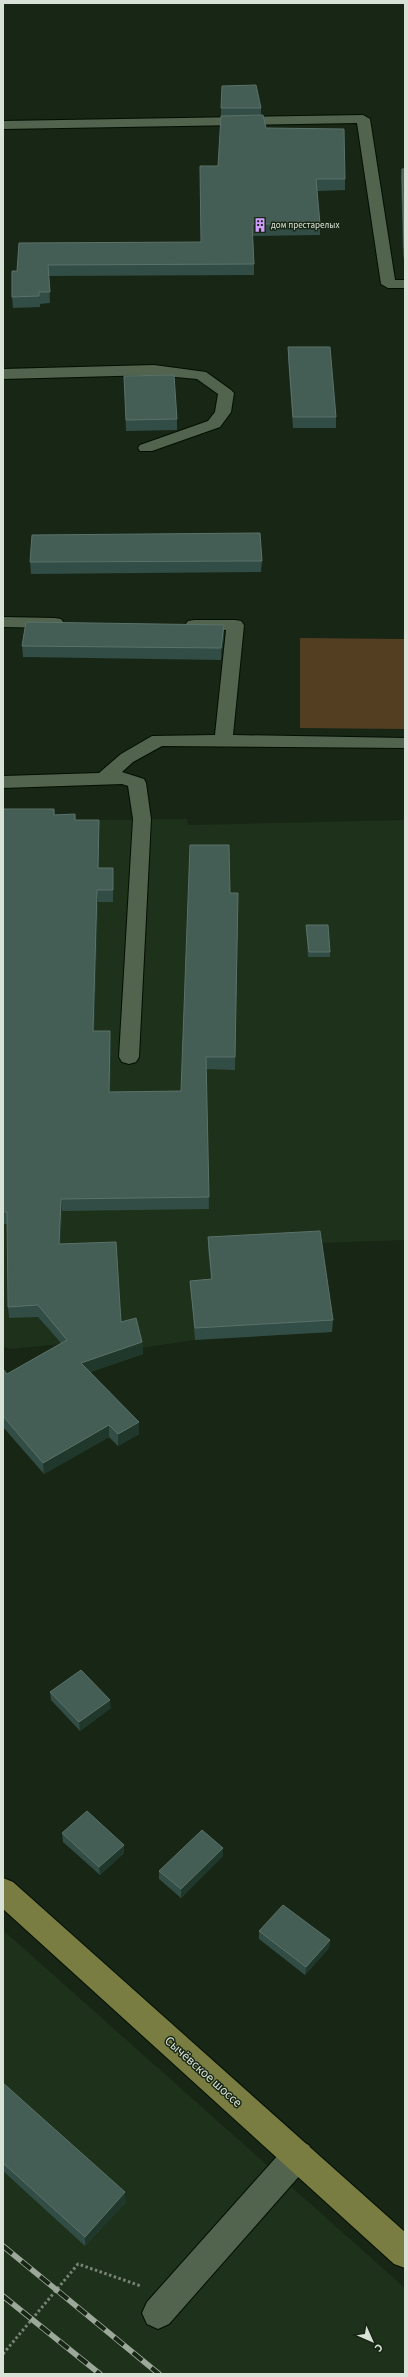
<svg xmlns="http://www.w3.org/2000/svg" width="408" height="2377" font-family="'Source Sans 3',sans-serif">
<rect width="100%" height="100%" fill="#182615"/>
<!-- built -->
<path fill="#1e311a" d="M187,819l1,6 217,-5v420l-83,3 10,89 -137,8 -54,8 2,6 -57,20 -25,-30 -51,5 -7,-3v-525z
M3,1930l402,358v86h-402z"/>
<!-- green -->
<path fill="#533e22" d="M300,638l105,1v90l-105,-1z"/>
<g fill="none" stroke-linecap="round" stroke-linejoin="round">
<defs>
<path id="minor" d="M363,115l7,4 25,161h10v8h-17l-7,-4 -24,-161 -354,6v-8z
M154,365l52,7 25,18 3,3 -3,19 -11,15 -68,24h-12l-2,-3 2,-3 68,-24 7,-9 3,-18 -21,-15 -43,-4 -151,4v-10z
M3,617l52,1 6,1 3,4 -3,4 -6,1 -52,-1z
M194,620h41l6,1 3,4 -11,110 172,3v10l-243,-2 -29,16 -11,10 22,7 2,4 5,36 -12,238 -3,5 -7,2 -7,-2 -3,-5 14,-238 -5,-33 -6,-2 -119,4v-12l96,-3 22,-19 31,-18 63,-1 11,-105 -38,-1 -3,-4 3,-4z
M298,2140l11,5 4,10 -4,10 -140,159 -11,5 -11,-5 -5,-11 5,-11 140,-157z"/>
<path id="major" d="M3,1878l10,4 392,350v36l-11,-4 -391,-355z"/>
</defs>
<!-- minor casing -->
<use href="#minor" stroke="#030f02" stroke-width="2"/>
<!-- major casing -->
<use href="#major" stroke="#030f02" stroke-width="2"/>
<!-- path -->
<path stroke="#788475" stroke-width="3" stroke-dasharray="2.5 2.5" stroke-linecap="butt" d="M3,2354l75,-90 63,22"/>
<!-- minor -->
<use href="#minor" fill="#52634e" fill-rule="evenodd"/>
<!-- major -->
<use href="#major" fill="#797d41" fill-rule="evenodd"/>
<defs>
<path id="rail" d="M3,2246l156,128
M3,2296l97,78"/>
</defs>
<!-- rail casing -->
<use href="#rail" stroke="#9ca89a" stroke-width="5.5"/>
<!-- rail -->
<use href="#rail" stroke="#182615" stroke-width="4" stroke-dasharray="12" stroke-linecap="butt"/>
</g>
<!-- wall -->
<path fill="#324d45" d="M221,108h40v7l-40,1z
M266,128l79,51v11l-28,1 3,33v11l-67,1 1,28v11l-205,1 1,27 -10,1v3l-27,1 -1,-11 5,-26 2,-28 182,-1 17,-76z
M402,169h3v94l-2,-8 -2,-78z
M288,347l48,70v11h-43l-5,-70z
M124,376l53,43v11l-51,1z
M262,561l-1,11 -230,2 -1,-12z
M224,625v11l-3,24 -198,-3 -1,-11z
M3,809h51l1,6 20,-1 1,6h23v48h14v34h-15l-4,129 17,12 -1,49 71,-1 49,-198h8l-3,177 -29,-1 3,140 -147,2 -2,33 61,78 21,20 1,12 -53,18 49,62 -21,12 -9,-9 -65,37 -41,-47v-58l4,5 54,-31 -23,-26 -29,1 -1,-11v-83h-5z
M306,925l24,27v5h-22z
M208,1237l125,83 -1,12 -137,8 -4,-48 -1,-11 21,-2 -3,-30z
M50,1692l61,16 -31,23 -29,-31z
M62,1833l62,12v8l-24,22 -37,-33z
M223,1856l-42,42 -22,-19v-8z
M259,1931l71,9 -1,8 -24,27 -46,-36z
M3,2083l123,119 -41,44 -82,-75z"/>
<!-- shaded-wall -->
<path fill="#20372b" d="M224,625v11l-3,24v-12z
M99,820v60l-1,-12z
M97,890l1,12 -4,141 -1,-12z
M110,1031l1,12 -1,61 -1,-12z
M61,1199l1,12 -2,45 -1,-12z
M142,1342l1,12 -61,21 -1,-12z
M139,1422v12l-21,12v-12z
M109,1425v12l-65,37 -1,-11z
M110,1700l1,8 -31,23 -1,-9z
M124,1845v8l-24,22 -1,-8z
M223,1848v8l-42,42v-9z
M330,1940l-1,8 -24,27 1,-8z
M125,2192l1,10 -41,44v-9z"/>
<!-- building -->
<path fill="#445d55" stroke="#5b7269" d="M256,85l5,23h-40l1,-22z
M263,115l3,13 78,1 1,50h-29l4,45h-68l2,40 -206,1 2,27h-11v4l-27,1v-26h5l2,-28 182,-1 -1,-76h18l3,-50z
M402,169h3v83l-1,-5z
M288,347h42l6,70h-43z
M174,375l3,44 -51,1 -2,-44z
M260,533l2,28 -232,1 2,-27z
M26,622l198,3 -3,23 -199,-2z
M3,809h51v6l21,-1v6h24l-1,48h15v22h-16l-4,141h17l-1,61 72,-1 9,-246h39l1,48h8l-3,164h-29l3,140 -148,2 -2,45 57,-2 5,80 15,-4 6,24 -61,21 58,59 -21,12 -9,-9 -66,38 -40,-47v-47l4,5 60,-34 -29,-35 -30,2 -1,-95h-4z
M306,925h22l2,27h-21z
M320,1231l13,89 -138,8 -5,-47 22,-2 -4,-42z
M81,1670l29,30 -31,22 -29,-30z
M87,1811l37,34 -25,22 -37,-34z
M202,1830l21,18 -42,41 -22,-18z
M283,1905l47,35 -24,27 -47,-36z
M3,2083l122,109 -40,45 -82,-74z"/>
<!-- icons -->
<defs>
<symbol id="building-bare" viewBox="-9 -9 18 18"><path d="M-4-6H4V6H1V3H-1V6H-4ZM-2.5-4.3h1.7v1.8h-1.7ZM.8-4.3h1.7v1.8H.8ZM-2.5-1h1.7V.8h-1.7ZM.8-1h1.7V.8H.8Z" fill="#d19dfe" stroke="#182615" stroke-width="2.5" paint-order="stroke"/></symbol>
</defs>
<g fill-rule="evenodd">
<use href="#building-bare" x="250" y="215" width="20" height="20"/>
</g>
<g text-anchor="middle" stroke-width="3" stroke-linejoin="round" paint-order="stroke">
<!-- far-poi labels -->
<g font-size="9" fill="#d8e2d6" stroke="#182615" text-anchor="start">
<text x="271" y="228">дом престарелых</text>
</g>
<!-- near-street labels -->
<g font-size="13" fill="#d8e2d6" stroke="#182615">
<text transform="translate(204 2071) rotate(42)" y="5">Сычёвское шоссе</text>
</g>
</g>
<!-- border -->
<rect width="408" height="2377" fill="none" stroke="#d8e2d6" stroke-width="8"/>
<!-- north arrow -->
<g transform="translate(372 2341) rotate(135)" stroke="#182615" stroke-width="3" paint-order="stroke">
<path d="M0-3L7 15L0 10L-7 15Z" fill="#d8e2d6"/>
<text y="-6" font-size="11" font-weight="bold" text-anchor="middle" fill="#d8e2d6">С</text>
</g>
</svg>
